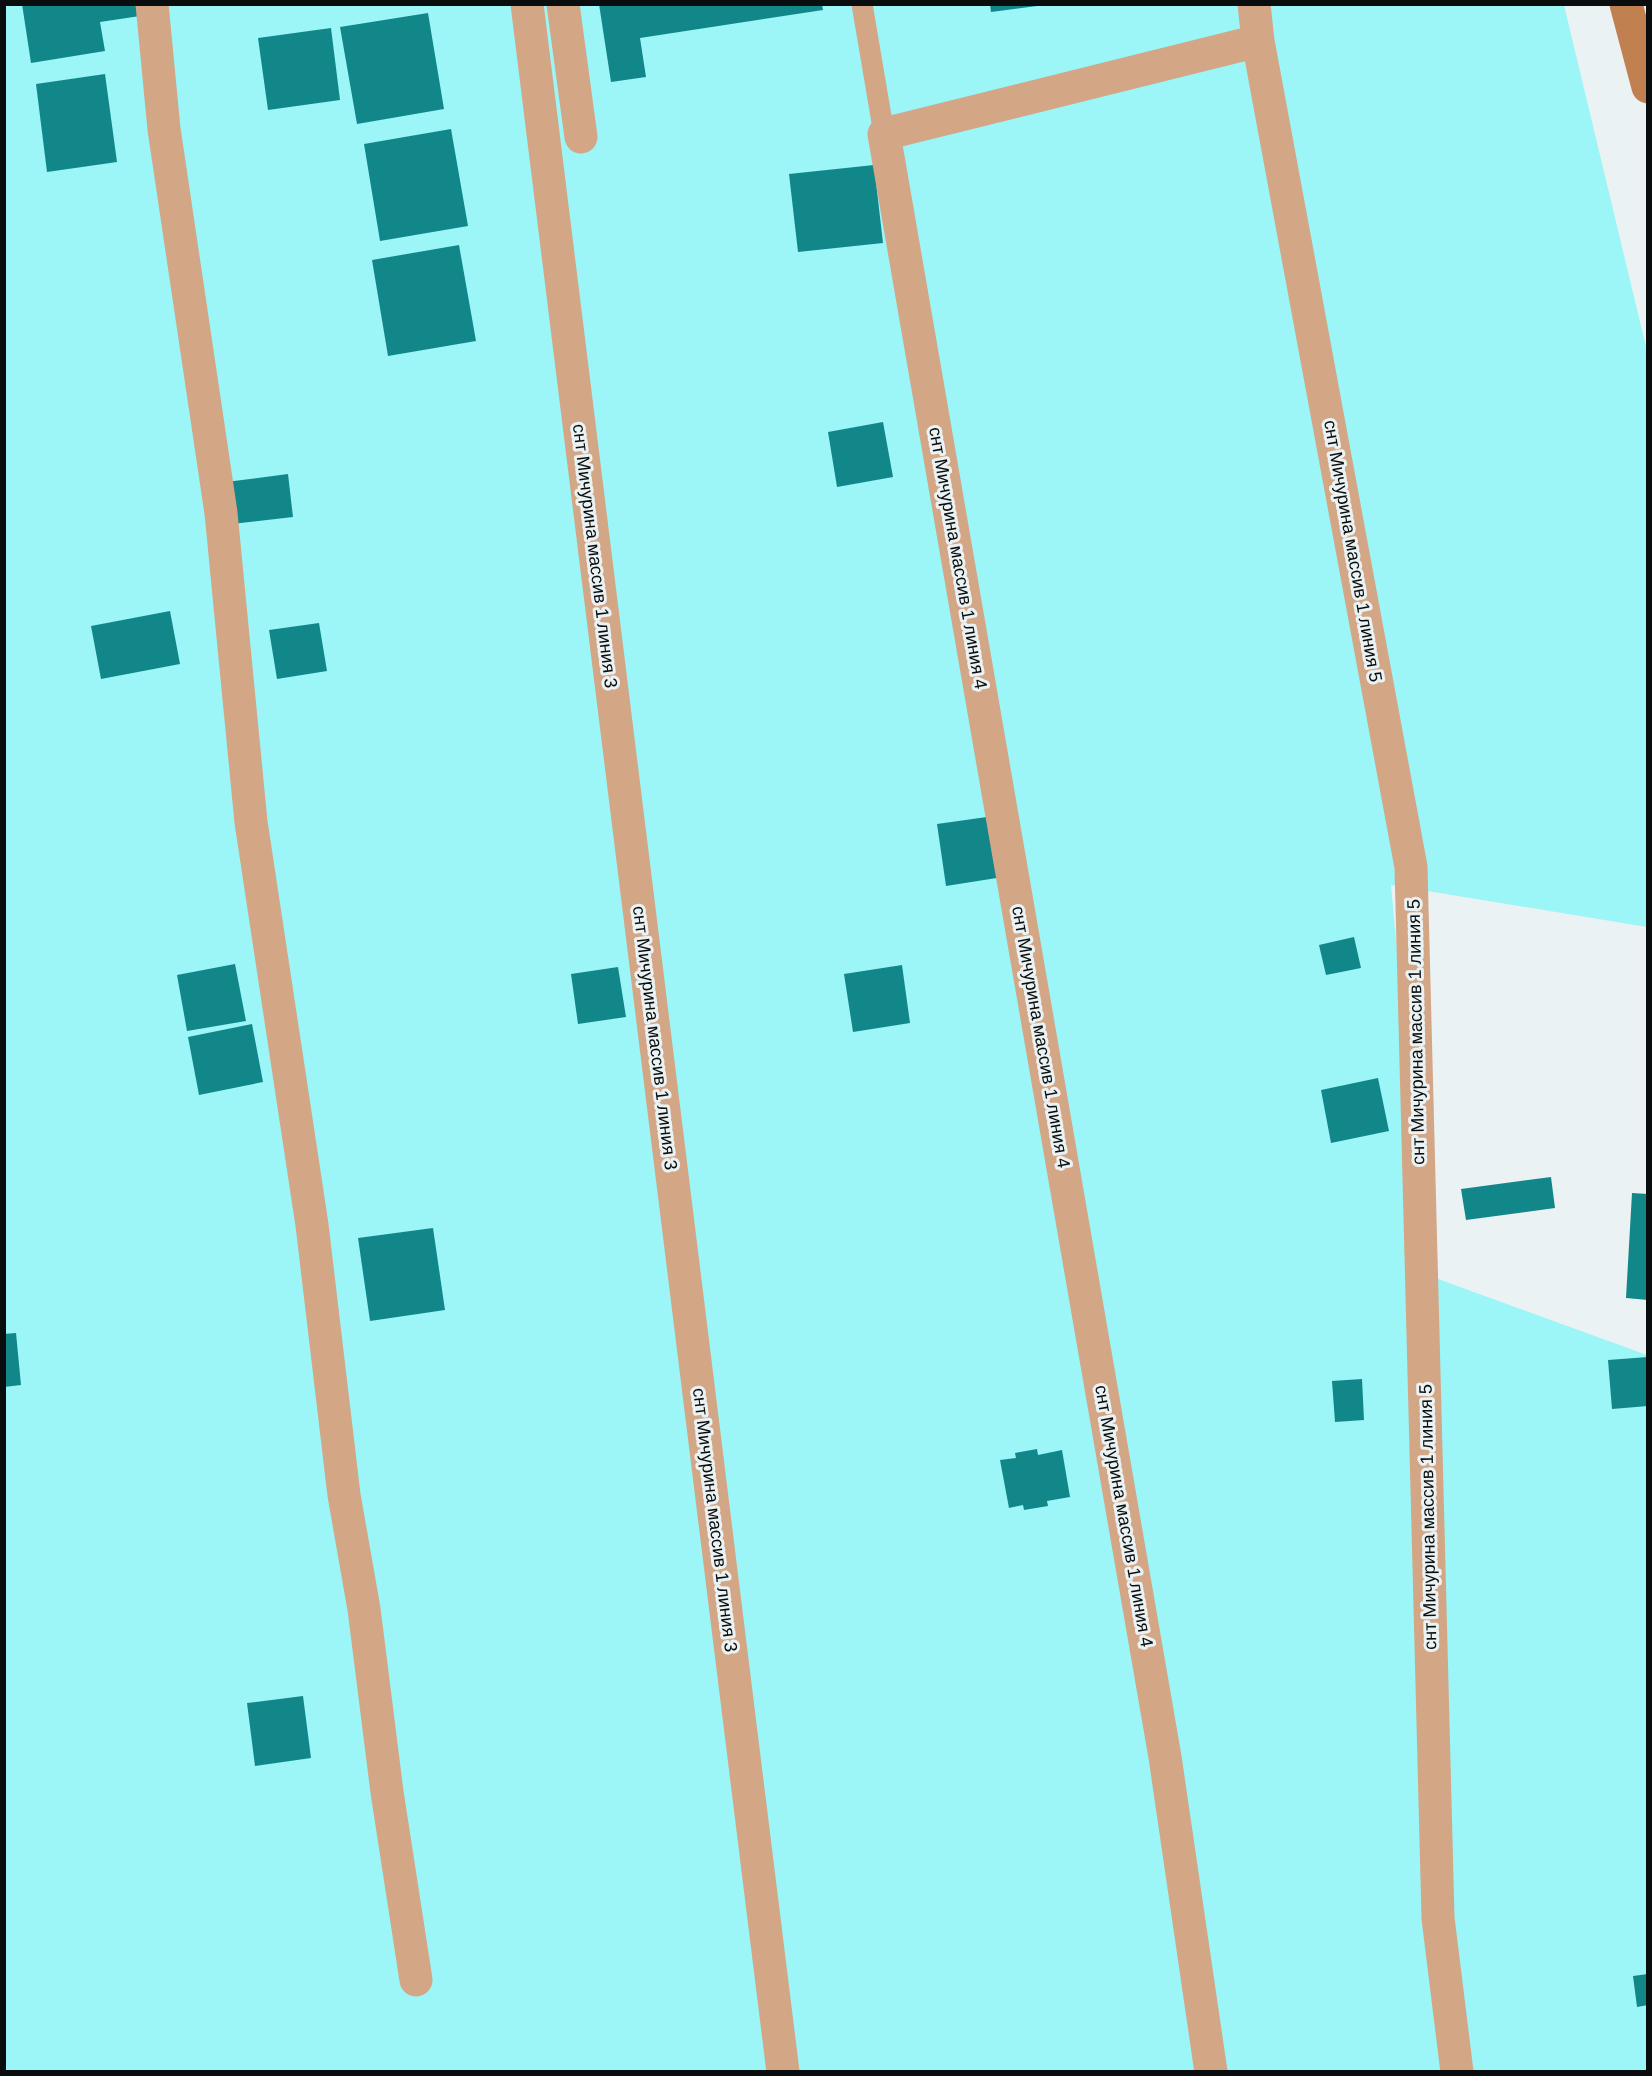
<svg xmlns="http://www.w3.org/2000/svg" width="1652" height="2076" font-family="Arial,sans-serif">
<rect width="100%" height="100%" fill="#ebf2f3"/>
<!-- green -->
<path fill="#9cf5f7" d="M5,5h1559l83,346v576l-256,-42 36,390 220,80v716l-1642,1z"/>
<!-- building -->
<path fill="#12878a" d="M22,4h117l1,12 -40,6 5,29 -74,12z
M599,4h223l1,6 -183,28 6,39 -35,5z
M990,4h46l1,2 -46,6z
M428,13l16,96 -87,15 -17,-97z
M331,28l9,72 -72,10 -10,-72z
M105,74l12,88 -70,10 -11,-88z
M451,129l17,97 -88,15 -16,-97z
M874,165l9,78 -85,9 -9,-78z
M459,245l17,96 -88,15 -16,-96z
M883,422l10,55 -56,10 -9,-55z
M288,474l5,43 -61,7 -6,-42z
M170,611l10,53 -79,15 -10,-53z
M319,623l8,48 -50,8 -8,-49z
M994,816l9,61 -57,9 -9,-62z
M1354,937l7,31 -35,7 -7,-30z
M235,964l11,57 -59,10 -10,-56z
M902,965l8,58 -57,9 -9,-58z
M618,967l8,50 -48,7 -7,-50z
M252,1024l11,58 -64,13 -11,-58z
M1378,1078l11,53 -58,12 -10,-53z
M1551,1177l4,31 -89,12 -5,-31z
M1632,1193l16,1v106l-22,-2z
M433,1228l12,82 -75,11 -12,-83z
M16,1333l5,52 -17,2v-53z
M1648,1357v49l-36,3 -4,-49z
M1362,1379l2,41 -29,2 -3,-41z
M1037,1449l1,6 24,-5 8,47 -23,4 1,5 -24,4 -1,-5 -14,3 -9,-48 16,-2 -1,-5z
M303,1696l8,62 -56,8 -8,-63z
M1648,1974v31l-11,2 -4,-31z"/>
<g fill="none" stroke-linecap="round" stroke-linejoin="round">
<!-- lane -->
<path stroke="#d3a686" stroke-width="21" d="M862,4l22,130"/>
<!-- street -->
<path stroke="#d3a686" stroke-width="33" d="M152,4l12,125 57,384 30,309 61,403 32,270 20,114 23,183 29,188
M527,4l256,2068
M563,4l18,133
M1254,4l4,37 153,826 27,1051 19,154
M1211,2072l-46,-315 -281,-1623 374,-93"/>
<!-- secondary -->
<path stroke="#c1804f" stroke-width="33" d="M1626,4l22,83"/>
</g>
<g text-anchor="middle" stroke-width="6" stroke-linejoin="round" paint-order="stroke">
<!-- street labels -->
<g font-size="18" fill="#0a0d0d" stroke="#ebf2f3">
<text transform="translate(1353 551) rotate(80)" y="6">снт Мичурина массив 1 линия 5</text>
<text transform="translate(595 556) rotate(83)" y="6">снт Мичурина массив 1 линия 3</text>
<text transform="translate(958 558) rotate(80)" y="6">снт Мичурина массив 1 линия 4</text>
<text transform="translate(1416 1032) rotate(-91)" y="6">снт Мичурина массив 1 линия 5</text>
<text transform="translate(1041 1037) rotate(80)" y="6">снт Мичурина массив 1 линия 4</text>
<text transform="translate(655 1038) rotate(83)" y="6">снт Мичурина массив 1 линия 3</text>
<text transform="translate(1124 1516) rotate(80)" y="6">снт Мичурина массив 1 линия 4</text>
<text transform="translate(1428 1517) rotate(-91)" y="6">снт Мичурина массив 1 линия 5</text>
<text transform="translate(715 1520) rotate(83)" y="6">снт Мичурина массив 1 линия 3</text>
</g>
</g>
<!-- border -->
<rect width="1652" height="2076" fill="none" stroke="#0a0d0d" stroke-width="12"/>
</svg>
